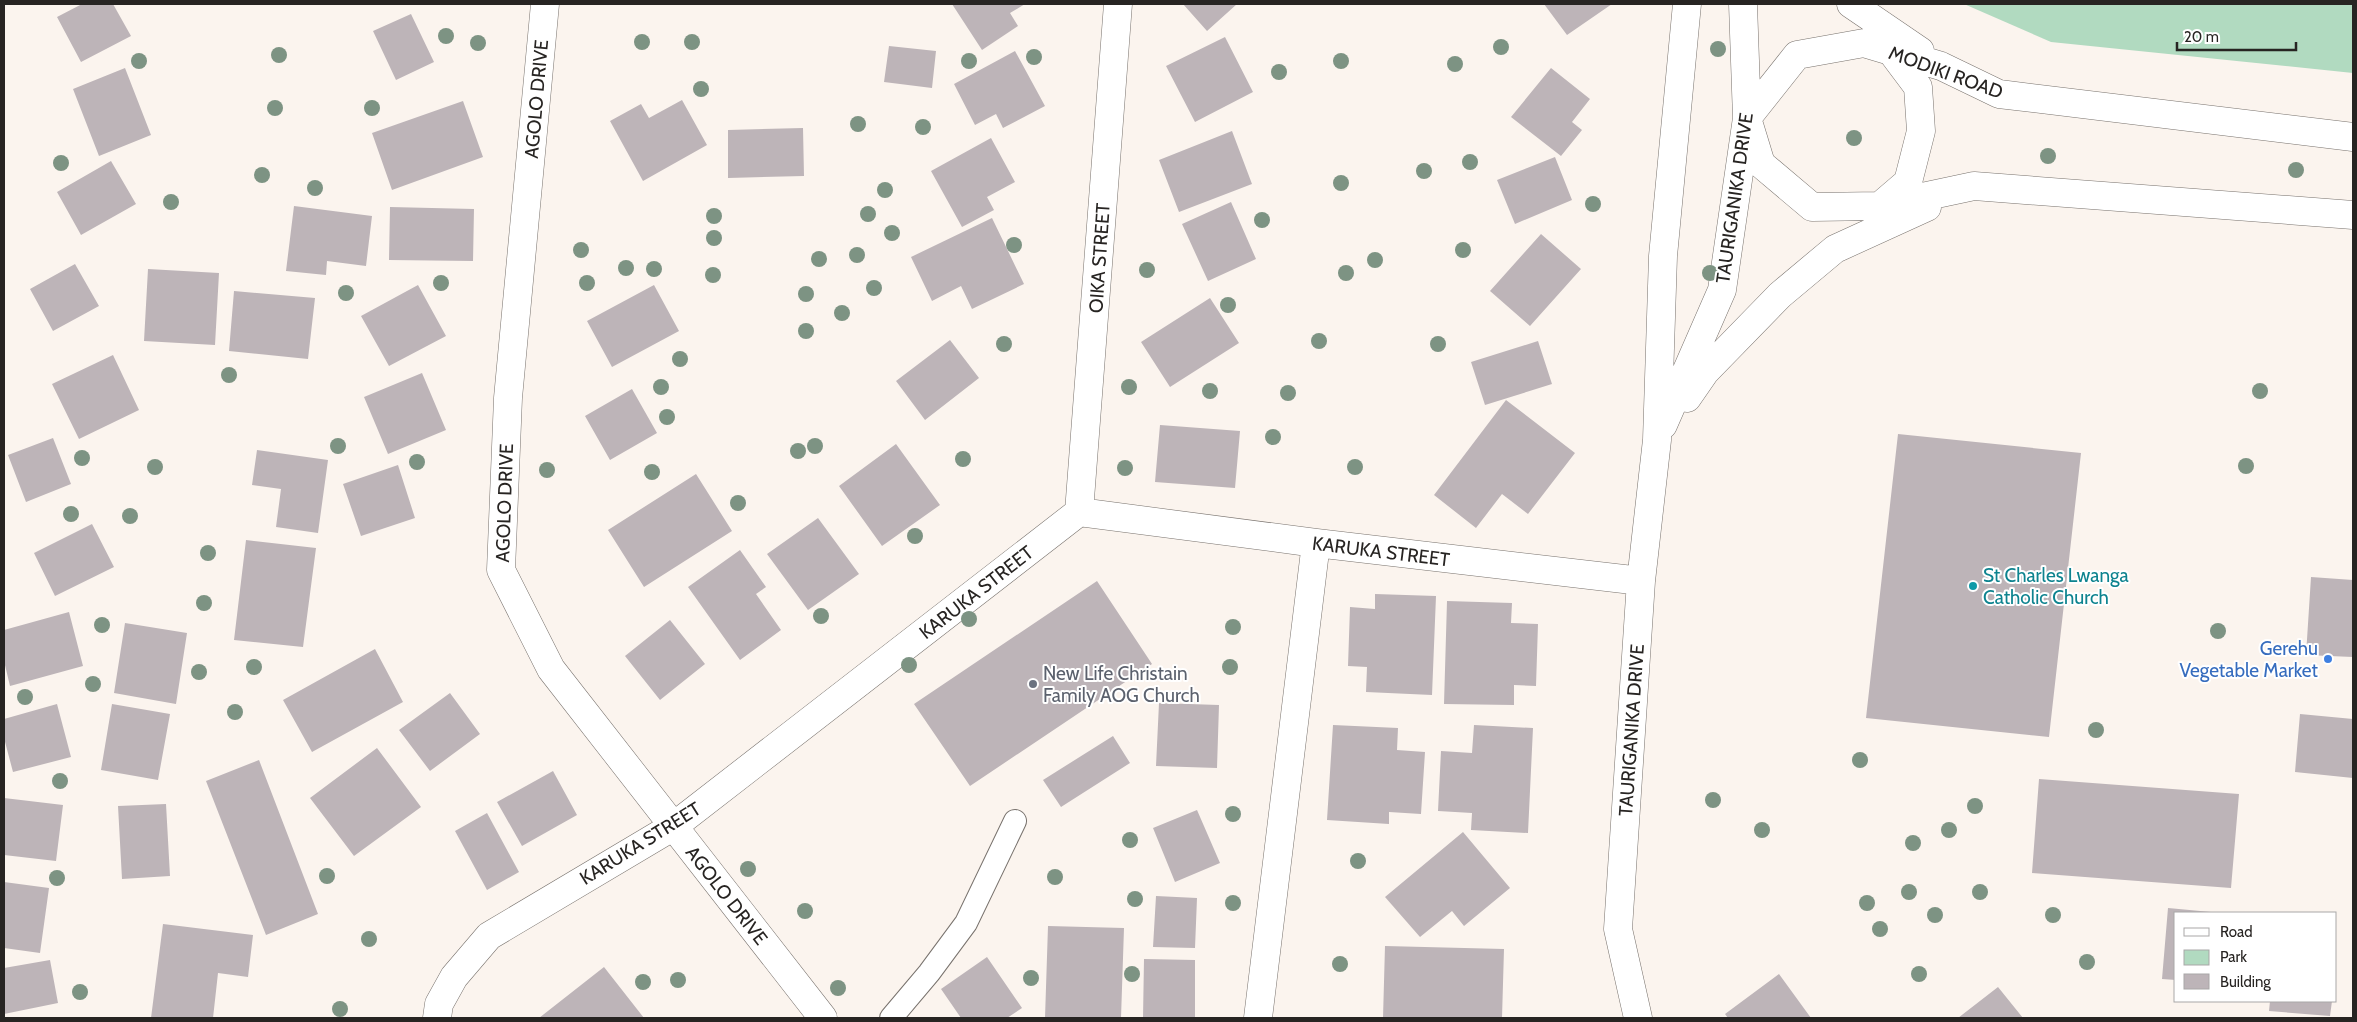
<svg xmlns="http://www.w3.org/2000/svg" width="2357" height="1022" font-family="Cabin,sans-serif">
<rect width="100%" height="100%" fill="#fbf4ee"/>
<!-- green -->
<path fill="#b1dac0" d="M1964,4h389v69l-302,-31z"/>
<!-- building -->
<path fill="#bdb4b8" d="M82,4h31l18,32 -50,26 -24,-45z
M952,4h73l-15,9 8,13 -36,24z
M1183,4h54l-30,27z
M1544,4h68l-45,31z
M411,14l23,48 -38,18 -23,-49z
M1225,37l28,55 -58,30 -29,-56z
M889,46l47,5 -4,37 -48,-6z
M1015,51l30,55 -42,22 -7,-14 -21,11 -21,-41z
M125,68l26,67 -52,21 -26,-67z
M1551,68l39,31 -18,23 10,8 -21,26 -50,-39z
M682,100l25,45 -64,36 -33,-60 31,-17 8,14z
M463,101l20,56 -91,33 -20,-57z
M803,128l1,48 -76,2v-48z
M1232,131l20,53 -73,28 -20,-52z
M991,138l24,44 -28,15 7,13 -32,17 -31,-56z
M1555,157l17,43 -57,24 -18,-44z
M111,161l25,43 -55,31 -24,-43z
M1231,202l25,57 -48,22 -26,-57z
M294,206l78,10 -6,50 -39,-5 -1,14 -40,-4z
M390,207l84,2 -1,52 -84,-1z
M992,218l32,66 -52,25 -11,-23 -29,15 -21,-44z
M1541,234l40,35 -51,57 -40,-35z
M75,264l24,42 -46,25 -23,-42z
M148,269l71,4 -4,72 -71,-4z
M418,285l28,51 -57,30 -28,-50z
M654,285l25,46 -67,36 -25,-46z
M234,291l81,7 -7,61 -79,-8z
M1210,298l29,45 -69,44 -29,-45z
M950,340l29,38 -54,42 -29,-39z
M1538,341l14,43 -67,21 -14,-43z
M113,355l26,55 -60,29 -27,-55z
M422,373l24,57 -58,24 -24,-57z
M632,389l25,44 -47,27 -25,-44z
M1506,400l69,53 -47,61 -26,-20 -26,34 -42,-33z
M1160,425l80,6 -5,57 -80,-6z
M1898,434l183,19 -32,284 -183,-19z
M53,438l18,46 -45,18 -18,-47z
M896,444l44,61 -58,41 -43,-60z
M257,450l71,10 -10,73 -42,-6 5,-38 -29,-4z
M398,465l17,53 -54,18 -18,-52z
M696,474l36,57 -88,56 -36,-57z
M818,518l41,56 -51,36 -41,-56z
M92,524l22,43 -59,29 -21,-43z
M246,540l70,8 -13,99 -69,-7z
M740,550l26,37 -10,7 25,36 -41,30 -52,-73z
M2311,577l42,3v77l-47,-2z
M1097,581l55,83 -182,122 -56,-82z
M1375,594l61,2 -4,99 -66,-3 1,-25 -19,-1 2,-59 25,2z
M1447,601l65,2 -1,20 27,1 -2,62 -22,-1v20l-70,-1z
M69,612l14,54 -73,20 -6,-25v-31z
M670,620l35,44 -45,36 -35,-44z
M125,623l62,10 -11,71 -62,-11z
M375,649l28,53 -91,50 -29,-52z
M450,693l30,41 -50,37 -31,-41z
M1159,703l60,2 -2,63 -61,-2z
M57,704l14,53 -58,15 -9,-34v-19z
M112,704l58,10 -12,66 -57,-10z
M2300,714l53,5v59l-58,-6z
M1333,725l65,3 -1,22 28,2 -4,62 -32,-2v12l-62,-4z
M1474,725l59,3 -5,105 -57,-3 1,-17 -34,-2 3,-60 31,2z
M1113,736l17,27 -69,44 -18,-27z
M377,748l44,59 -67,49 -44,-58z
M259,760l59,154 -52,21 -60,-154z
M553,771l24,44 -55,31 -25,-44z
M2039,779l200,15 -8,94 -199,-15z
M4,798l59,7 -7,56 -52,-6z
M166,804l4,72 -48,3 -4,-73z
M1197,810l23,53 -45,19 -22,-54z
M487,813l32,59 -32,18 -32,-59z
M1463,832l47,56 -46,38 -12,-15 -32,26 -35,-40z
M4,882l45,6 -9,65 -36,-5z
M1156,896l41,2 -2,50 -42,-1z
M2168,908l43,4 -35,1v67l-14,-1z
M163,924l90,11 -5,42 -30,-4 -5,45h-62z
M1048,926l76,2 -3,90h-76z
M1385,946l119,3 -2,69h-119z
M987,957l35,51 -15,10h-46l-20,-29z
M1144,959l51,1v58h-52z
M50,960l8,43 -54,11v-46z
M604,967l40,51h-105z
M1779,974l32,44h-83l-3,-4z
M1998,987l25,31h-65z
M2270,1001h62l-2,15 -61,-5z"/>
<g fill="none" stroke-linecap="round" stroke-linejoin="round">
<defs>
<path id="lane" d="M891,1018l38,-45 37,-50 49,-102"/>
<path id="street" d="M545,4l-37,394 -7,172 50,99 272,349
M1851,4l69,47
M1747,118l14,46 51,43 68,-1 94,-20 379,29
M1747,118l50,-63 67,-12 77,23 58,28 354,43
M1880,206l28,-24 13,-51 -3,-44 -27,-36
M1687,398l18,-26 75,-77 55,-46 92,-42
M1663,425l59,-135 25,-172 -4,-114
M1079,512l39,-508
M437,1018l2,-14 15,-27 35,-41 185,-110 405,-314 237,31 325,38
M1258,1018l58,-475
M1638,1018l-20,-89 23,-348 16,-141 6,-184 24,-252"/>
</defs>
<!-- lane casing -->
<use href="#lane" stroke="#78726d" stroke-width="24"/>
<!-- street casing -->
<use href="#street" stroke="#78726d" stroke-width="29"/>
<!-- lane -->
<use href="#lane" stroke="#fff" stroke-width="22"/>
<!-- street -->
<use href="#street" stroke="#fff" stroke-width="28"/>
</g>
<!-- trees -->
<g fill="#7d9383">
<circle cx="446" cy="36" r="8"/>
<circle cx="642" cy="42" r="8"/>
<circle cx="692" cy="42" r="8"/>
<circle cx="478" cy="43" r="8"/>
<circle cx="1501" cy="47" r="8"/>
<circle cx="1718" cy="49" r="8"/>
<circle cx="279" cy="55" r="8"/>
<circle cx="1034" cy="57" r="8"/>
<circle cx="139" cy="61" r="8"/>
<circle cx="969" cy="61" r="8"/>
<circle cx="1341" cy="61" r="8"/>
<circle cx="1455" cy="64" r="8"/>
<circle cx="1279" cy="72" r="8"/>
<circle cx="701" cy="89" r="8"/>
<circle cx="275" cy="108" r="8"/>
<circle cx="372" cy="108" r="8"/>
<circle cx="858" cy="124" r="8"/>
<circle cx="923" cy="127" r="8"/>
<circle cx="1854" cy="138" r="8"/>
<circle cx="2048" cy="156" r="8"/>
<circle cx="1470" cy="162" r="8"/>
<circle cx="61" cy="163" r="8"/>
<circle cx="2296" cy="170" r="8"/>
<circle cx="1424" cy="171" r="8"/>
<circle cx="262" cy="175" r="8"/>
<circle cx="1341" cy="183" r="8"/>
<circle cx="315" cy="188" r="8"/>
<circle cx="885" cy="190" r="8"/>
<circle cx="171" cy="202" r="8"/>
<circle cx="1593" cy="204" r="8"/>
<circle cx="868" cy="214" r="8"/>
<circle cx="714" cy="216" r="8"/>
<circle cx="1262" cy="220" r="8"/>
<circle cx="892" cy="233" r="8"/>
<circle cx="714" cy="238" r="8"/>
<circle cx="1014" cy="245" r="8"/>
<circle cx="581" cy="250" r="8"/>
<circle cx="1463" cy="250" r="8"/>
<circle cx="857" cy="255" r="8"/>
<circle cx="819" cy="259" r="8"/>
<circle cx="1375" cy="260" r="8"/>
<circle cx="626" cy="268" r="8"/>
<circle cx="654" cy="269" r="8"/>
<circle cx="1147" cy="270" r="8"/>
<circle cx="1346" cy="273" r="8"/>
<circle cx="1710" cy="273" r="8"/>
<circle cx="713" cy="275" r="8"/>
<circle cx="441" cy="283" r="8"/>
<circle cx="587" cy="283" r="8"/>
<circle cx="874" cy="288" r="8"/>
<circle cx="346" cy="293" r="8"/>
<circle cx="806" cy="294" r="8"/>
<circle cx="1228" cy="305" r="8"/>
<circle cx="842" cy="313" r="8"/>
<circle cx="806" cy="331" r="8"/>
<circle cx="1319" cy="341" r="8"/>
<circle cx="1004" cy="344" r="8"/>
<circle cx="1438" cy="344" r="8"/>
<circle cx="680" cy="359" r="8"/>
<circle cx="229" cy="375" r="8"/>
<circle cx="661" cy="387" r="8"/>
<circle cx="1129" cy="387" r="8"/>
<circle cx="1210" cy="391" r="8"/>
<circle cx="2260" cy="391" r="8"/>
<circle cx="1288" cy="393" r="8"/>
<circle cx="667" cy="417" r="8"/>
<circle cx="1273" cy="437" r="8"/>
<circle cx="338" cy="446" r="8"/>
<circle cx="815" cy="446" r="8"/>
<circle cx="798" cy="451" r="8"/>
<circle cx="82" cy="458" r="8"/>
<circle cx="963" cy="459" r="8"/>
<circle cx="417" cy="462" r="8"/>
<circle cx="2246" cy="466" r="8"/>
<circle cx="155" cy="467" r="8"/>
<circle cx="1355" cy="467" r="8"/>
<circle cx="1125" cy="468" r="8"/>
<circle cx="547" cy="470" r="8"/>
<circle cx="652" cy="472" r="8"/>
<circle cx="738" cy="503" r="8"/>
<circle cx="71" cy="514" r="8"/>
<circle cx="130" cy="516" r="8"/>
<circle cx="915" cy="536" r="8"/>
<circle cx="208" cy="553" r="8"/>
<circle cx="204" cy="603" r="8"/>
<circle cx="821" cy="616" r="8"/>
<circle cx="969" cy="619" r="8"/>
<circle cx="102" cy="625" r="8"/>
<circle cx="1233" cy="627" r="8"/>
<circle cx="2218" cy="631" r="8"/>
<circle cx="909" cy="665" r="8"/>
<circle cx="254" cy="667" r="8"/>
<circle cx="1230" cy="667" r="8"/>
<circle cx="199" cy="672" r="8"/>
<circle cx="93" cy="684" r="8"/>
<circle cx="25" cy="697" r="8"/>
<circle cx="235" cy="712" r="8"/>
<circle cx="2096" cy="730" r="8"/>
<circle cx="1860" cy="760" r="8"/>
<circle cx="60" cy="781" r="8"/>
<circle cx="1713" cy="800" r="8"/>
<circle cx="1975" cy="806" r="8"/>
<circle cx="1233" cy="814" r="8"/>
<circle cx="1762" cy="830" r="8"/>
<circle cx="1949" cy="830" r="8"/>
<circle cx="1130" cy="840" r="8"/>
<circle cx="1913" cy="843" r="8"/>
<circle cx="1358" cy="861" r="8"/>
<circle cx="748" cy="869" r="8"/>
<circle cx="327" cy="876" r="8"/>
<circle cx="1055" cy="877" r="8"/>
<circle cx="57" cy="878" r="8"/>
<circle cx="1909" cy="892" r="8"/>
<circle cx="1980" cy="892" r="8"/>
<circle cx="1135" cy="899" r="8"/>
<circle cx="1233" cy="903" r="8"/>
<circle cx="1867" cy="903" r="8"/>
<circle cx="805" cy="911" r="8"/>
<circle cx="1935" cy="915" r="8"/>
<circle cx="2053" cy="915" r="8"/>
<circle cx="1880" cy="929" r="8"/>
<circle cx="369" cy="939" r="8"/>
<circle cx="2087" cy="962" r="8"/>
<circle cx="1340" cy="964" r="8"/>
<circle cx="1132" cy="974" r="8"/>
<circle cx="1919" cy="974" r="8"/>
<circle cx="1031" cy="978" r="8"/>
<circle cx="678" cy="980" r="8"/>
<circle cx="643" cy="982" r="8"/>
<circle cx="838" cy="988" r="8"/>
<circle cx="80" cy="992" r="8"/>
<circle cx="340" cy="1009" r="8"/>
</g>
<!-- markers -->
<circle fill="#0f9aa8" stroke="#fff" stroke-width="2" cx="1973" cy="586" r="5"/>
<circle fill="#3f7fe0" stroke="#fff" stroke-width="2" cx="2328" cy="659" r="5"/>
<circle fill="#6b7280" stroke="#fff" stroke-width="2" cx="1033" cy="684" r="5"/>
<g text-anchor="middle" stroke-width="4" stroke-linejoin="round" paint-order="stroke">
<!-- street labels -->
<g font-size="19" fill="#272422" stroke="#fff">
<text transform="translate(1946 72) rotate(20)" y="7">MODIKI ROAD</text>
<text transform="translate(536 99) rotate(-85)" y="7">AGOLO DRIVE</text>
<text transform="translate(1734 198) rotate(-82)" y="7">TAURIGANIKA DRIVE</text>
<text transform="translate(1099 258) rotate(-86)" y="7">OIKA STREET</text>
<text transform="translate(504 503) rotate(-88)" y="7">AGOLO DRIVE</text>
<text transform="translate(1381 551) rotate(7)" y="7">KARUKA STREET</text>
<text transform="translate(976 592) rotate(-38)" y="7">KARUKA STREET</text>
<text transform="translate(1631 730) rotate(-86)" y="7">TAURIGANIKA DRIVE</text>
<text transform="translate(640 843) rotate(-32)" y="7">KARUKA STREET</text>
<text transform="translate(727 895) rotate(52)" y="7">AGOLO DRIVE</text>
</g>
<!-- culture labels -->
<g font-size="19" fill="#0d838f" stroke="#fff" text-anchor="start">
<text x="1983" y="582">St Charles Lwanga<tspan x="1983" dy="22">Catholic Church</tspan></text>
</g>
<!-- shop labels -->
<g font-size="19" fill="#366cbe" stroke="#fff" text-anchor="end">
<text x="2318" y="655">Gerehu<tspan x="2318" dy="22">Vegetable Market</tspan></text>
</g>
<!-- worship labels -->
<g font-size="19" fill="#5b616d" stroke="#fff" text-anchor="start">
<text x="1043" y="680">New Life Christain<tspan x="1043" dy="22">Family AOG Church</tspan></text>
</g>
</g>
<!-- border -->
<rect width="2357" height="1022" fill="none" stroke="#272422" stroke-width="10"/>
<!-- legend -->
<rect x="2174" y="912" width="162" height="90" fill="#ffffff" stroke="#a9a7a7"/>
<rect x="2184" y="928" width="25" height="8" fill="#ffffff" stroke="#a9a7a7"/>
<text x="2220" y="937" font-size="15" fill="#272422">Road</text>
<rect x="2184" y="950" width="25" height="15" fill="#b1dac0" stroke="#a9a7a7"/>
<text x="2220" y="962" font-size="15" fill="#272422">Park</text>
<rect x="2184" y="974" width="25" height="15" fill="#bdb4b8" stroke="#a9a7a7"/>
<text x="2220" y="987" font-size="15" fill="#272422">Building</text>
<!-- scale -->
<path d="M2177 42v8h119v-8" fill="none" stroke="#272422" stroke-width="2.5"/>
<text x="2184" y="42" font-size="15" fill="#272422" stroke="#ffffff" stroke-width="4" paint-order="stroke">20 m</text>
</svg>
